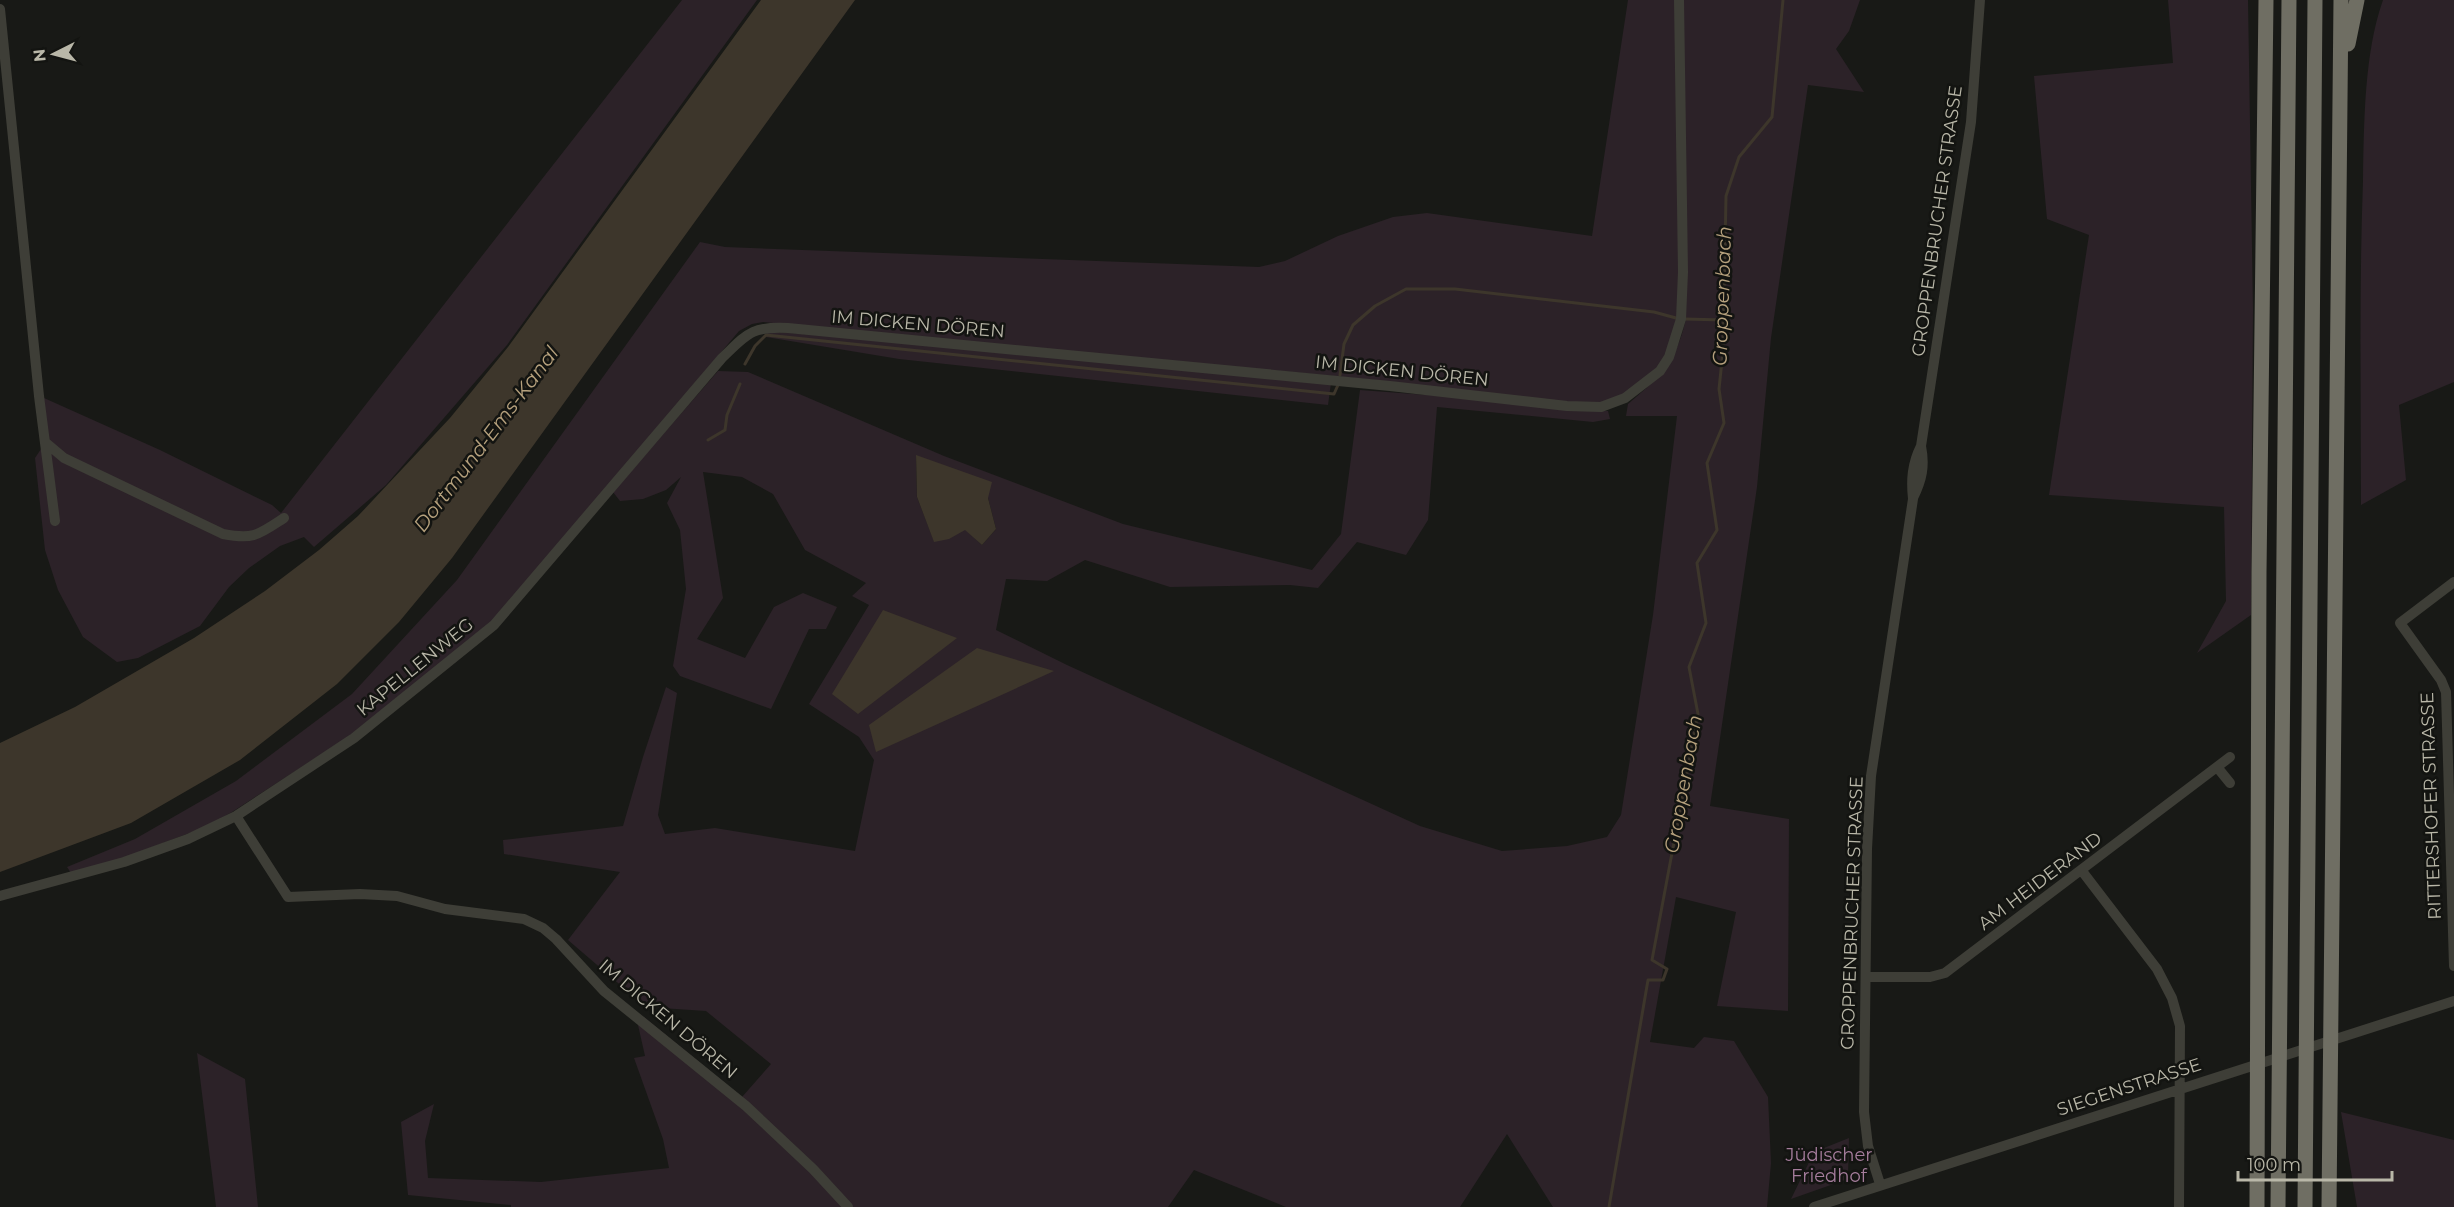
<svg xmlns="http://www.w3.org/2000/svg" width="2454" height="1207" font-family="Montserrat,sans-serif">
<rect width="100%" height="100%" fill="#181916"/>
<!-- green -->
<path fill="#2c2228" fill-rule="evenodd" d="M682,0h75l-250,345 -121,140 -72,62 -10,-10 -24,9 -31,22 -20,19 -29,39 -62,32 -21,4 -34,-25 -25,-47 -13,-40 -10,-92 8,-12 1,-48 116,52 112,55 9,8z
M1628,0h232l-11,31 -13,18 28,43 -56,-7 -37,253 -14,149 -47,319 79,13 -1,192 -71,-5 19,-94 -60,-15 -26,145 44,6 10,-11 30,4 34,56 3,66 -4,44h-214l-46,-73 -47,73h-174l-92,-37 -26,37h-657v-2l-103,-10 -7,-73 33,-18 -9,37 3,37 113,4 128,-14 -6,-29 -29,-81 11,-2 -7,-31 6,-8 98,80 29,-33 -65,-53 -60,-4 -78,-67 52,-68 -116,-18 -1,-14 120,-14 20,-69 23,-70 11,6 -19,122 7,19 50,-6 140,23 19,-91 -15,-23 -50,-33 60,-99 -17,-9 14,-13 -61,-33 -32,-56 -31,-17 -39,-5 20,126 -26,41 48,19 29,-51 29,-14 34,14 -11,22h-17l-38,80 -91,-33 -7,-10 13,-77 -6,-59 -13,-27 14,-26 -15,13 -23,9 -23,2 -7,-9 105,-121 30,1 196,84 179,68 189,46 29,-36 19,-144 67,5 -52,-15 -612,-58 -11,2 -13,7 -247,293 -147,115 -113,73 -24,14 -87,33 -50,14 -4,-6 68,-28 101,-58 116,-87 105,-114 243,-338 25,5 534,20 26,-6 53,-25 55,-19 34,-4 165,23zM1686,319c-11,45 -24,56 -58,85l-2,12h51l-24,199 -32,200 -14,22 -40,9 -65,5 -82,-25 -353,-161 -71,-35 10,-51 41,2 38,-21 85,27 120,-2 28,3 39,-46 49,13 22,-35 9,-113 156,15 17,-3 -2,-8 -39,-1 56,-12 41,-38zM916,456l72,42 8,31 -14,16 -17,-16 -31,12 -17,-44z
M2168,0h80l5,310 -2,305 -54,38 29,-52 -2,-94 -175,-12 40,-260 -42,-16 -13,-143 139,-13z
M2383,0h71v382l-55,23 7,75 -45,25c0,-108 -2,-216 2,-324 1,-57 1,-128 20,-181z
M767,331l180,15 384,37 -3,22 -429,-46 -133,-22z
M197,1053l48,26 13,128h-42z
M2341,1112l113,28v67h-97z
M1849,1138l-1,36 -3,6 -54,19 23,-47z"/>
<!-- water -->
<path fill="#3d362b" d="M761,0h94l-403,558 -53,64 -62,62 -97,76 -109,63 -131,49v-129l75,-36 119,-69 71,-47 54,-41 39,-34 92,-98 58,-71z
M916,455l76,27 -4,16 8,31 -14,16 -17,-15 -16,9 -15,3 -17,-45z
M883,610l74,28 -99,76 -26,-20z
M977,648l77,23 -178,81 -7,-27z"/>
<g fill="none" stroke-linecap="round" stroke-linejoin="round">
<!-- stream -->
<path stroke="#3d362b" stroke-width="3" d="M1685,319l38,1
M745,364l10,-18 11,-11 568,59 4,-9
M1340,375l4,-31 9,-19 22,-19 31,-17h49l199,23 22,6
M708,440l17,-10 2,-15 13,-31
M1609,1207l39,-227h15l4,-11 -15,-9 46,-246 -9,-47 17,-44 -9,-60 20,-33 -10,-67 17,-40 -5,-34 4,-38 3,-155 13,-39 33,-40 11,-117"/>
<!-- minor -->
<path stroke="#3e3e37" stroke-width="10" d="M0,9l39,387 16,125
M45,442l19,16 159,76c31,6 35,1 61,-16
M1913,498c9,-18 12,-32 8,-52
M2454,582l-54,41 41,57 5,12 8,274
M2217,767l13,16
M236,816l52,81 72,-3 37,2 48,13 79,10 19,9 13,11 48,52 142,115 67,63 35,38
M2082,871l75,98 15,29 8,28 -1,181
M0,896l124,-34 64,-23 48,-23 118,-78 140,-113 228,-267c25,-24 29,-32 66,-30l602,58 177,20 34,1 24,-9 35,-27 9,-14 12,-38 2,-47 -4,-272
M1866,977h64l15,-4 285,-216
M1880,1184l-12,-38 -4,-34 3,-263 4,-73 42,-277c-2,-19 -1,-35 8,-53l50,-324 9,-122
M1814,1207l640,-206"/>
<!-- highway -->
<path stroke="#6f6e63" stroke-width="15" d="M2348,44l9,-44
M2257,1207l2,-635 7,-572
M2278,1207l11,-1207
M2305,1207l10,-1207
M2329,1207l12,-1207"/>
</g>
<g text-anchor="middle" stroke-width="5" stroke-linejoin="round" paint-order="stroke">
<!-- street labels -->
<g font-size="18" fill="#b9b7a8" stroke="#131411">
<text transform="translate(1937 221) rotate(-82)" y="6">GROPPENBRUCHER STRASSE</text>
<text transform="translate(918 324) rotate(5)" y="6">IM DICKEN DÖREN</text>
<text transform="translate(1402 371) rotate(6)" y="6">IM DICKEN DÖREN</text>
<text transform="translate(415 667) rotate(-39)" y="6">KAPELLENWEG</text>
<text transform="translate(2431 806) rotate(-92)" y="6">RITTERSHOFER STRASSE</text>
<text transform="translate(2040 881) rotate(-37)" y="6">AM HEIDERAND</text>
<text transform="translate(1852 913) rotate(-88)" y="6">GROPPENBRUCHER STRASSE</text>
<text transform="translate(668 1019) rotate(40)" y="6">IM DICKEN DÖREN</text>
<text transform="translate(2129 1087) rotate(-18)" y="6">SIEGENSTRASSE</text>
</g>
<!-- park labels -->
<g font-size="18" fill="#a57d9c" stroke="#131411">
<text x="1829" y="1161">Jüdischer<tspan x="1829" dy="21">Friedhof</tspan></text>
</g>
<!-- water labels -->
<g font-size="20" font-style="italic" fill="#b6a17d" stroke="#131411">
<text transform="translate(1722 296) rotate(-88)" y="7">Groppenbach</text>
<text transform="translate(486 439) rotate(-53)" y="7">Dortmund-Ems-Kanal</text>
<text transform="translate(1683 784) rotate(-80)" y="7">Groppenbach</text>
</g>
</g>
<!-- north arrow -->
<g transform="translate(54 54) rotate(264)" stroke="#131411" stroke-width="4.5" paint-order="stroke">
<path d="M0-4.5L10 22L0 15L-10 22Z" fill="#b9b7a8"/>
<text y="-9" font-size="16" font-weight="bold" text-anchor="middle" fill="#b9b7a8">N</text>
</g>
<!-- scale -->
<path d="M2238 1171v9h154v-9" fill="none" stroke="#b9b7a8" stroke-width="3"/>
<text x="2247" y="1171" font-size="18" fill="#b9b7a8" stroke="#131411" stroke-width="4.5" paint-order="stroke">100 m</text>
</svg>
